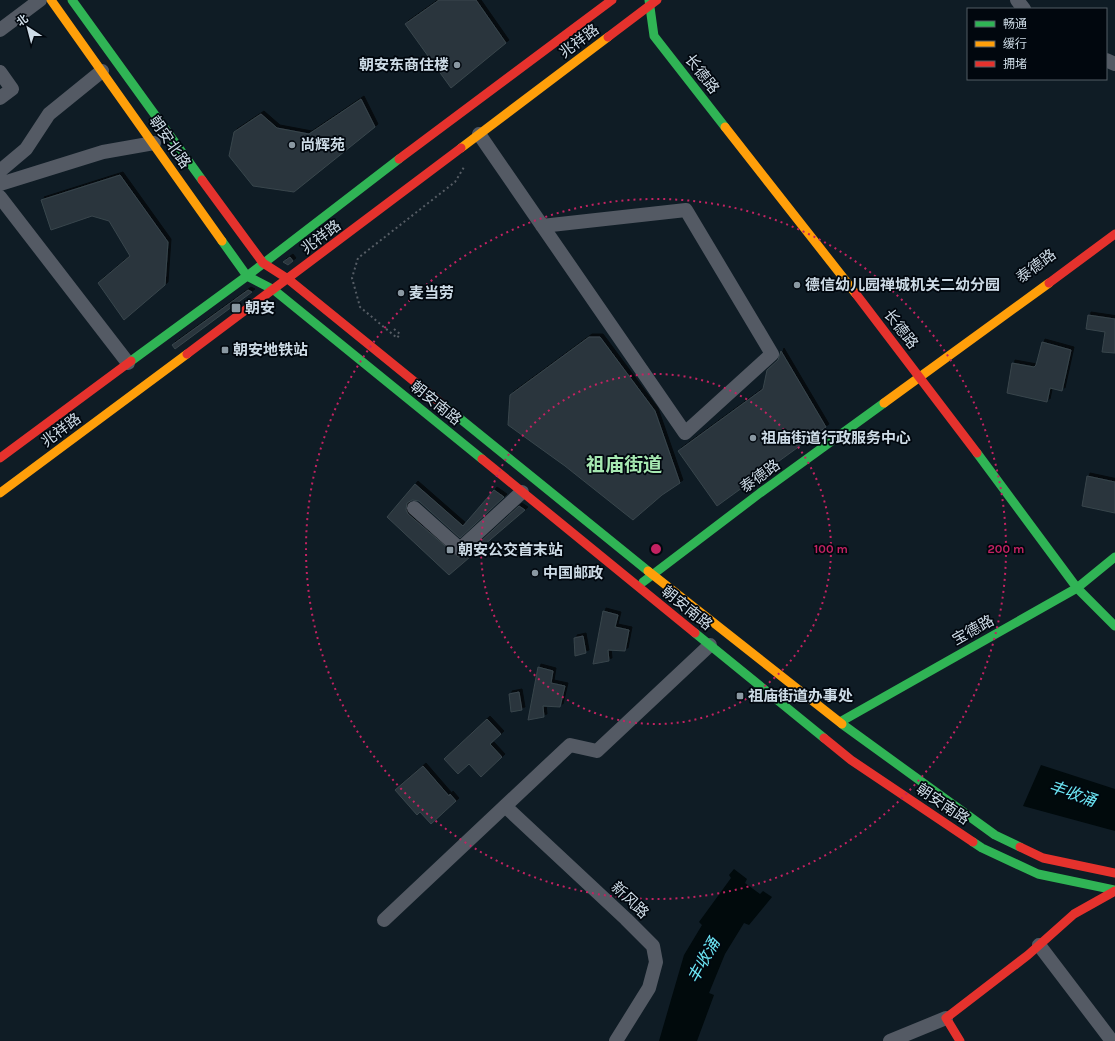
<svg xmlns="http://www.w3.org/2000/svg" width="1115" height="1041" font-family="Karla,'Noto Sans SC',sans-serif">
<defs>
<filter id="shadow"><feDropShadow dx="3" dy="-3" stdDeviation="0" flood-color="#0009"/></filter>
</defs>
<rect width="100%" height="100%" fill="#0f1c25"/>
<!-- water -->
<path fill="#010a0c" d="M1041,765l74,24v42l-92,-25z
M734,869l13,10 -2,4 15,11 3,-3 9,6 -23,28 -5,-2 -19,31 -16,39 5,2 -17,46h-38l25,-86 18,-30 -3,-3 32,-44 -2,-3z"/>
<!-- building -->
<path fill="#29363d" stroke="#39454c" filter="url(#shadow)" d="M439,0h37l30,43 -55,45 -46,-64z
M361,99l14,28 -81,65 -41,-6 -24,-30 5,-24 27,-18 16,14 32,6z
M120,175l48,67 -3,43 -41,35 -26,-37 32,-27 -21,-35 -17,-5 -41,14 -10,-30z
M290,257l3,4 -5,4 -5,-3z
M248,290l4,2 -77,57 -3,-4z
M1088,315l27,4v34l-13,-1 3,-20 -19,-3z
M589,337h11l55,74 25,72 -18,12 -29,25 -68,-54 -57,-41 2,-30z
M1042,342l29,8 -9,41 -12,-3 -3,14 -40,-9 5,-30 22,4 2,-2z
M781,351l45,76 -109,79 -39,-55 85,-62 4,-19 11,-10z
M1087,476l28,6v31l-33,-7z
M415,484l48,42 31,-36 10,7 -44,41 -41,-37 -7,-1 -5,3 -1,7 2,4 50,43 8,-2 53,-49 6,4 -76,65 -62,-58z
M603,611l15,4 -3,12 14,3 -4,21 -17,-1 1,11 -16,3z
M583,636l3,17 -11,3 -1,-18z
M538,667l15,4 -2,12 14,3 -5,21 -17,-1 1,11 -16,3z
M519,692l3,18 -11,2 -2,-18z
M487,719l14,15 -11,10 12,13 -21,20 -12,-13 -11,10 -14,-15z
M423,766l26,30 1,-2 6,7 -25,23 -11,-12 -3,3 -22,-25z"/>
<g fill="none" stroke-linecap="round" stroke-linejoin="round">
<!-- path -->
<path stroke="#565d65" stroke-width="2" stroke-dasharray="2 3" stroke-linecap="butt" d="M394,329l6,5 -3,4 -37,-31 -8,-29 6,-20 97,-76 9,-15"/>
<!-- street -->
<path stroke="#545a64" stroke-width="14" d="M1017,0l7,9
M0,30l40,-30
M1106,60l9,4
M0,72l12,17 -12,9
M479,134l206,299 87,-79 -86,-144 -144,16
M0,171l26,-22 23,-35 53,-43
M0,184l103,-32 51,-9
M0,197l128,166
M414,508l46,41 62,-57
M506,807l120,112 27,27 3,16 -7,26 -33,53
M384,920l186,-175 27,6 113,-106
M1039,945l73,96
M890,1041l56,-23"/>
<!-- fast -->
<path stroke="#30b455" stroke-width="9" d="M72,0l130,180
M649,0l5,36 71,91
M222,241l25,35 27,14 208,169
M131,361l116,-85 152,-117
M442,404l206,167
M977,453l100,135 38,38
M643,582l117,-89 124,-90
M695,633l129,105
M840,722l237,-134 38,-31
M842,724l153,111 25,12
M973,842l9,6 56,26 77,16"/>
<!-- slow -->
<path stroke="#ff9f0a" stroke-width="9" d="M51,0l171,241
M725,127l131,167
M461,148l147,-111
M884,403l165,-120
M0,493l187,-139
M648,571l194,153"/>
<!-- jam -->
<path stroke="#e5322d" stroke-width="9" d="M608,37l49,-37
M399,159l213,-159
M202,180l61,83 25,16 154,125
M1049,283l66,-49
M856,294l121,159
M187,354l274,-206
M0,458l131,-97
M482,459l213,174
M824,738l27,22 122,82
M1020,847l23,11 72,15
M960,1041l-14,-23 82,-63 46,-41 41,-23"/>
</g>
<!-- distance rings -->
<g fill="none" stroke="#c32262" stroke-width="2" stroke-dasharray="2 4">
<circle cx="656" cy="549" r="175"/>
<circle cx="656" cy="549" r="350"/>
</g>
<!-- markers -->
<g fill="#8a98a2" stroke="#01070e" stroke-width="1.5">
<circle cx="457" cy="65" r="4"/>
<circle cx="292" cy="145" r="4"/>
<circle cx="797" cy="285" r="4"/>
<circle cx="401" cy="293" r="4"/>
<rect x="231" y="303" width="10" height="10" rx="2"/>
<rect x="221" y="346" width="8" height="8" rx="2"/>
<circle cx="753" cy="438" r="4"/>
<rect x="446" y="546" width="8" height="8" rx="2"/>
<circle cx="535" cy="573" r="4"/>
<rect x="736" y="692" width="8" height="8" rx="2"/>
</g>
<g text-anchor="middle" stroke-width="3.5" stroke-linejoin="round" paint-order="stroke">
<!-- street labels -->
<g font-size="15" fill="#cddbe6" stroke="#01070e">
<text transform="translate(579 41) rotate(-37)" y="5">兆祥路</text>
<text transform="translate(702 74) rotate(52)" y="5">长德路</text>
<text transform="translate(170 142) rotate(55)" y="5">朝安北路</text>
<text transform="translate(321 237) rotate(-37)" y="5">兆祥路</text>
<text transform="translate(1036 266) rotate(-37)" y="5">泰德路</text>
<text transform="translate(901 329) rotate(52)" y="5">长德路</text>
<text transform="translate(436 403) rotate(39)" y="5">朝安南路</text>
<text transform="translate(61 430) rotate(-37)" y="5">兆祥路</text>
<text transform="translate(760 476) rotate(-36)" y="5">泰德路</text>
<text transform="translate(687 608) rotate(39)" y="5">朝安南路</text>
<text transform="translate(973 630) rotate(-29)" y="5">宝德路</text>
<text transform="translate(943 804) rotate(34)" y="5">朝安南路</text>
<text transform="translate(630 900) rotate(44)" y="5">新风路</text>
</g>
<!-- poi labels -->
<g font-size="15" font-weight="bold" fill="#cddbe6" stroke="#01070e" text-anchor="start">
<text x="449" y="70" text-anchor="end">朝安东商住楼</text>
<text x="300" y="150">尚辉苑</text>
<text x="805" y="290">德信幼儿园禅城机关二幼分园</text>
<text x="409" y="298">麦当劳</text>
<text x="245" y="313">朝安</text>
<text x="233" y="355">朝安地铁站</text>
<text x="761" y="443">祖庙街道行政服务中心</text>
<text x="458" y="555">朝安公交首末站</text>
<text x="543" y="578">中国邮政</text>
<text x="748" y="701">祖庙街道办事处</text>
</g>
<!-- water labels -->
<g font-size="16" font-style="italic" fill="#6de8f7" stroke="#01070e">
<text transform="translate(1073 793) rotate(19)" y="6">丰收涌</text>
<text transform="translate(703 960) rotate(-61)" y="6">丰收涌</text>
</g>
<!-- district labels -->
<g font-size="19" font-weight="bold" fill="#a6e8b1" stroke="#01070e">
<text x="624" y="471">祖庙街道</text>
</g>
</g>
<circle cx="656" cy="549" r="6" fill="#c32262" stroke="#01070e" stroke-width="2"/>
<g font-size="12" text-anchor="middle" font-weight="bold" fill="#c32262" stroke="#01070e" stroke-width="3.5" stroke-linejoin="round" paint-order="stroke">
<text x="831" y="553">100 m</text>
<text x="1006" y="553">200 m</text>
</g>
<!-- legend -->
<rect x="967" y="8" width="140" height="72" fill="#01070e" stroke="#535c64"/>
<rect x="975" y="21" width="20" height="6" fill="#30b455" stroke="#535c64"/>
<text x="1003" y="28" font-size="12" fill="#cddbe6">畅通</text>
<rect x="975" y="41" width="20" height="6" fill="#ff9f0a" stroke="#535c64"/>
<text x="1003" y="48" font-size="12" fill="#cddbe6">缓行</text>
<rect x="975" y="61" width="20" height="6" fill="#e5322d" stroke="#535c64"/>
<text x="1003" y="68" font-size="12" fill="#cddbe6">拥堵</text>
<!-- north arrow -->
<g transform="translate(28 28) rotate(324)" stroke="#01070e" stroke-width="3" paint-order="stroke">
<path d="M0-3L7 15L0 10L-7 15Z" fill="#cddbe6"/>
<text y="-6" font-size="11" font-weight="bold" text-anchor="middle" fill="#cddbe6">北</text>
</g>
</svg>
